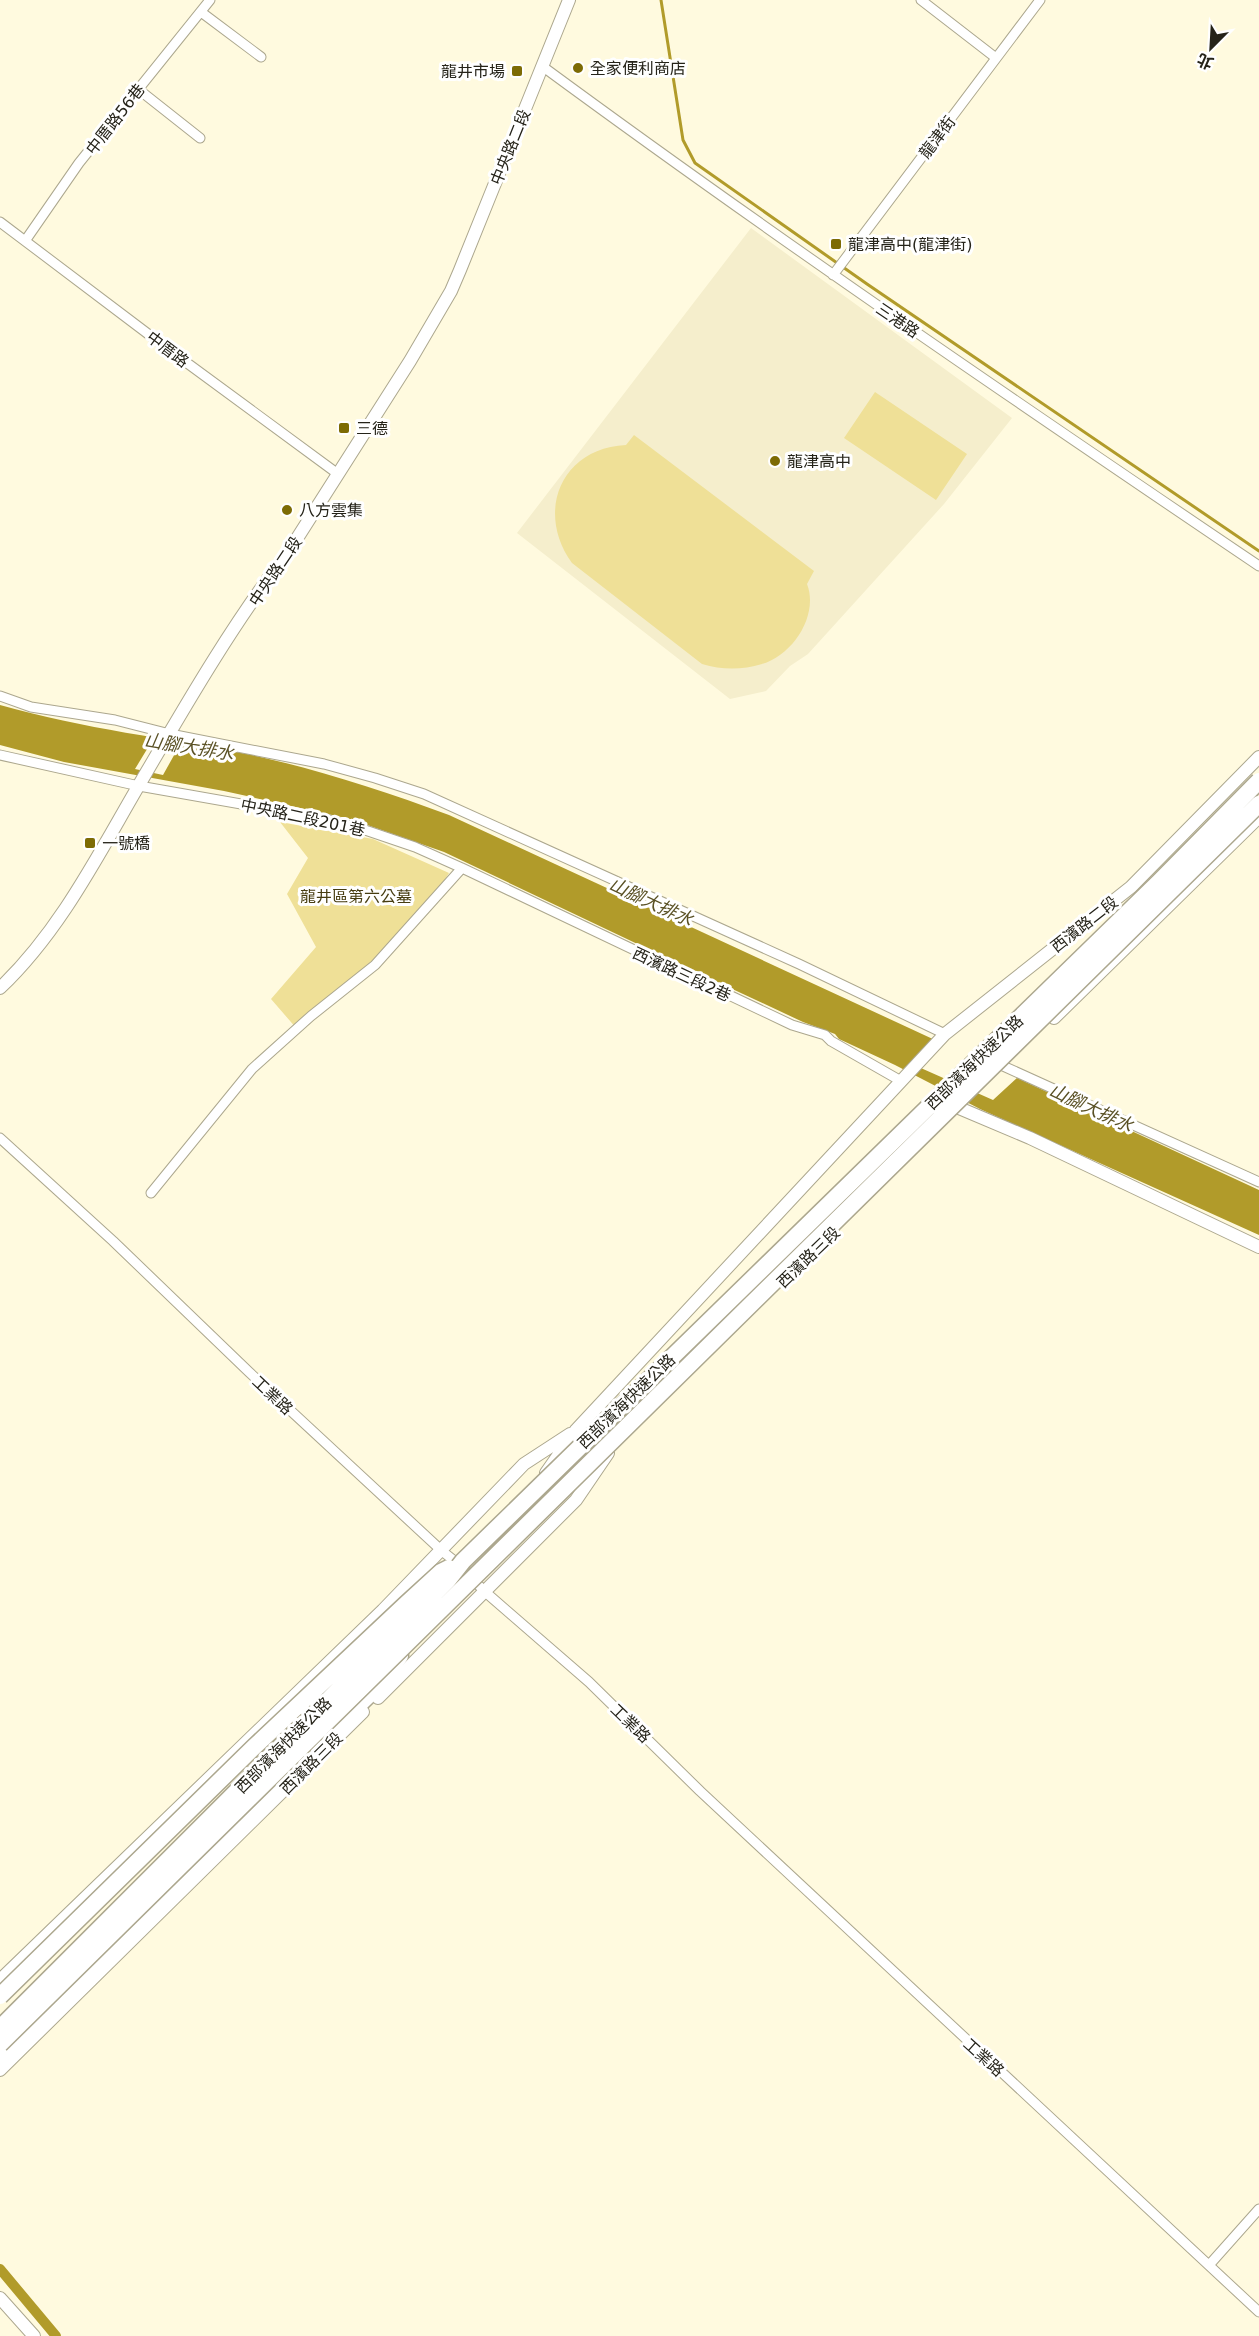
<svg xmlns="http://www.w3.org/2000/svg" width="1259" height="2336" font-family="'DejaVu Sans','Noto Sans TC',sans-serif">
<rect width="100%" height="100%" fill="#fffadf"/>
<!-- built -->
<path fill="#f5eecc" d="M751,228l261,190 -68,86 -136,150 -18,12 -24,25 -36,8 -213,-166z"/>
<!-- green -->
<path fill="#efe097" d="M875,392l92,62 -31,46 -92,-62z
M634,435l180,136 -7,13c12,31 -14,71 -45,80 -20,6 -40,6 -60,0l-130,-101c-37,-51 -11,-115 54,-118z
M280,822l93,17 76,34 -17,27 -76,85 -59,44 -26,-30 45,-52 -29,-53 21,-36z"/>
<!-- water -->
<path fill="#b19b2a" d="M0,705c84,24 167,33 252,50 68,15 132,36 197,60l810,375v45l-279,-126 -85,-44 -56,-26 -4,-5 -32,-12 -75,-35 -284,-135 -94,-33 -126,-28 -160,-29 -64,-17z"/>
<!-- pier -->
<path fill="#fffadf" d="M155,736l27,5 -19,34 -28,-6z
M940,1040l79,36 -26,24 -79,-35z"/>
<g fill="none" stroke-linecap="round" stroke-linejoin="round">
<!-- stream -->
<path stroke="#b19b2a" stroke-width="3" d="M661,0l22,140 12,23 172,121 392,267"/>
<!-- canal -->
<path stroke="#b19b2a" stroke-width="10" d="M0,2269l56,67"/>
<defs>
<path id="minor" d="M921,0l75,58
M201,12l60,45
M542,66c235,173 476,337 717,500
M138,89l62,49
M0,222l164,124 174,128
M25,241l54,-78 131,-163
M833,275l207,-275
M0,696l31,11 84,13 55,14 154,30 51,14 49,16 375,170 146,70
M0,755l139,31 187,33 42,12 47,16 47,21 330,157 33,10 6,6 70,40
M1003,1066l256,116
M0,1138l113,103 136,131 193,179 20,16
M151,1193l101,-124 59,-53 64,-51 87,-97
M471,1577l12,13 106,92 111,109 559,521
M1210,2264l49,-55"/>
<path id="tertiary" d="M0,988c60,-57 98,-133 139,-203 45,-77 95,-164 150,-234l121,-190 41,-70 9,-21 109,-270
M1054,1018l205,-201
M959,1108l71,30 229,109
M546,1473l30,-43 369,-396 186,-147 128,-130
M510,1524l41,-31
M378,1698l198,-198 32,-47
M0,1980l383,-370 141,-146 46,-30
M0,2070l363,-358
M0,2298l34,38"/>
<path id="trunk" d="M0,2056l381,-373 19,-27"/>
</defs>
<!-- minor casing -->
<use href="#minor" stroke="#aca78e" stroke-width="11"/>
<!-- tertiary casing -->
<use href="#tertiary" stroke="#aca78e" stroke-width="14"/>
<!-- trunk casing -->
<use href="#trunk" stroke="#aca78e" stroke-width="19"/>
<!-- minor -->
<use href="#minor" stroke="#fff" stroke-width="9"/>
<!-- tertiary -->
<use href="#tertiary" stroke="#fff" stroke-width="12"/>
<!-- trunk -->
<use href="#trunk" stroke="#fff" stroke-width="16"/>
<defs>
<path id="trunk-bridge" d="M0,1996l254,-249 152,-143 35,-32 8,-4
M0,2028l448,-448 15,-19 696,-679 100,-101
M0,2044l1259,-1240"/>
</defs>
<!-- trunk-bridge casing -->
<use href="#trunk-bridge" stroke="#aca78e" stroke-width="19" stroke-linecap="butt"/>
<!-- trunk-bridge -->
<use href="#trunk-bridge" stroke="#fff" stroke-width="16"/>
</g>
<!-- markers -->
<g fill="#7d6b04" stroke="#fff" stroke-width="2">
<circle cx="578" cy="68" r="6"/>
<rect x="511" y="65" width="12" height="12" rx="3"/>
<rect x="830" y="238" width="12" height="12" rx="3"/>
<rect x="338" y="422" width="12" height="12" rx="3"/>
<circle cx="775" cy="461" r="6"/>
<circle cx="287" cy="510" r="6"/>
<rect x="84" y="837" width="12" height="12" rx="3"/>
</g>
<g text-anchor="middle" stroke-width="6" stroke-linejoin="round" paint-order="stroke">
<!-- poi labels -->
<g font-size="16" fill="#252319" stroke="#fff" text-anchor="start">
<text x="590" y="74">全家便利商店</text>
<text x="505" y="77" text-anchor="end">龍井市場</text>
<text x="848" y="250">龍津高中(龍津街)</text>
<text x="356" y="434">三德</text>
<text x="787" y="467">龍津高中</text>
<text x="299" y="516">八方雲集</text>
<text x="102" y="849">一號橋</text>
</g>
<!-- street labels -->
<g font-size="16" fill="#252319" stroke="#fff">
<text transform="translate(115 119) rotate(-52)" y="6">中厝路56巷</text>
<text transform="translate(937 137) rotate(-53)" y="6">龍津街</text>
<text transform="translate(510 147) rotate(-68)" y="6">中央路二段</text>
<text transform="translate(898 320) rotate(34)" y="6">三港路</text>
<text transform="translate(168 349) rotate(37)" y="6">中厝路</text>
<text transform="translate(275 571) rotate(-56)" y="6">中央路二段</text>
<text transform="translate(303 817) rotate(12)" y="6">中央路二段201巷</text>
<text transform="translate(1084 924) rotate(-38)" y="6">西濱路二段</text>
<text transform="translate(682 974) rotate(25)" y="6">西濱路三段2巷</text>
<text transform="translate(974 1062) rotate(-44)" y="6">西部濱海快速公路</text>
<text transform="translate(808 1257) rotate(-44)" y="6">西濱路三段</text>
<text transform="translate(273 1395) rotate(43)" y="6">工業路</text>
<text transform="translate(626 1401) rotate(-44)" y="6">西部濱海快速公路</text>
<text transform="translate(631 1723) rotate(44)" y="6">工業路</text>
<text transform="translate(283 1745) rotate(-45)" y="6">西部濱海快速公路</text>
<text transform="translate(311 1763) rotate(-45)" y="6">西濱路三段</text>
<text transform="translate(984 2057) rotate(42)" y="6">工業路</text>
</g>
<!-- park labels -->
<g font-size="16" fill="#473d11" stroke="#fff">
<text x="356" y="902">龍井區第六公墓</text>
</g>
<!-- water labels -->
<g font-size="18" font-style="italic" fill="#5a5125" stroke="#fff">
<text transform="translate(189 747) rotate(9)" y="6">山腳大排水</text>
<text transform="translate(651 902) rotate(25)" y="6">山腳大排水</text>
<text transform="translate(1091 1108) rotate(25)" y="6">山腳大排水</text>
</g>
</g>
<!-- north arrow -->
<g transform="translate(1211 48) rotate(204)" stroke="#ffffff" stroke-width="4.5" paint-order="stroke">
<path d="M0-4.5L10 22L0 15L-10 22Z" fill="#252319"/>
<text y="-9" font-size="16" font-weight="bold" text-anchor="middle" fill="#252319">北</text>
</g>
</svg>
